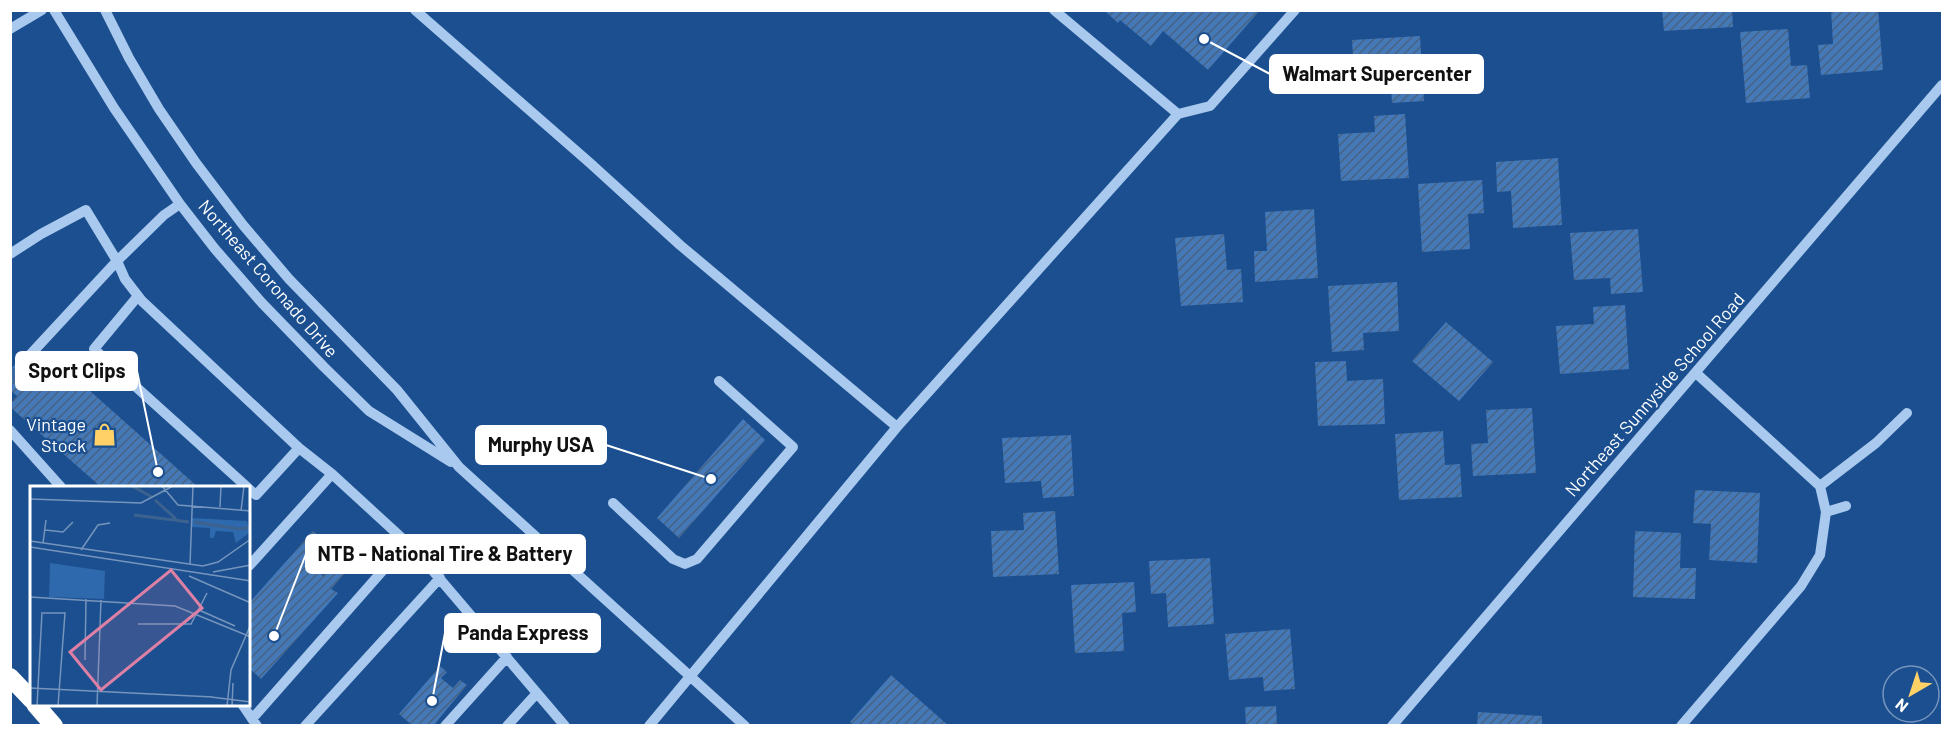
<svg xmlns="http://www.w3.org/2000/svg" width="1953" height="736" font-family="Barlow,sans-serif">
<defs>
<pattern id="building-hatch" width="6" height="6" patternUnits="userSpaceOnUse" patternTransform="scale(1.5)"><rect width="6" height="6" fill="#4478b7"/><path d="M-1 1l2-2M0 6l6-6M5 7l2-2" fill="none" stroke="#486282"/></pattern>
</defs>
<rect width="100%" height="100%" fill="#1b4f8f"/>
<!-- building -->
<path fill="url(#building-hatch)" d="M1104,10h156l-52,60 -45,-39 -12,15 -31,-26 -2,3z
M1662,10h70l1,17 -69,4z
M1831,10h47l5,60 -62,5 -3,-30 15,-1z
M1788,29l3,37 16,-1 3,33 -64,5 -6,-71z
M1420,36l4,65 -32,2 -1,-16 -36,2 -3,-49z
M1405,114l4,64 -68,3 -3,-47 37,-2 -1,-16z
M1558,158l4,67 -49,3 -2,-37 -14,1 -1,-30z
M1482,180l2,33 -16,1 2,35 -48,3 -4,-68z
M1314,209l4,69 -63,4 -1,-31h13l-2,-39z
M1638,229l5,63 -32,2 -1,-16 -36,2 -4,-47z
M1224,234l3,36 14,-1 2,33 -62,4 -6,-68z
M1397,282l2,49 -36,2 1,17 -32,2 -4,-66z
M1625,305l4,64 -69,5 -4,-48 38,-2 -1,-17z
M1446,322l47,40 -34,39 -47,-40z
M24,354l19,16 10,-12 145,129h-97l-91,-80v-3l7,-8 -7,-6v-20z
M1346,361l1,20 36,-2 2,45 -67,2 -3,-64z
M1532,408l4,65 -63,3 -2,-32 17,-1 -2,-33z
M743,419l22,21 -86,98 -22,-20z
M1443,431l2,34 15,-1 2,33 -63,3 -4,-66z
M1071,435l3,61 -31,2 -2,-17 -36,2 -3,-45z
M1695,490l65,3 -3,70 -48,-3 2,-36 -18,-1z
M1055,511l4,63 -66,3 -2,-46 33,-1 -1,-17z
M313,531l13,11 -18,20 15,14 19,-22 11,10 -22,25 7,4 -77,86 -12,-11v-65z
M1635,531l46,2 -1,35h16l-1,31 -62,-2z
M1210,558l4,66 -46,3 -2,-34 -15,1 -2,-33z
M1134,582l2,30 -14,1 2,38 -49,2 -4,-68z
M1290,629l5,60 -31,2 -1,-14 -34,3 -4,-46z
M440,666l7,6 -6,6 12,10 7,-8 7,5 -34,41h-20l-14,-12z
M891,675l58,51h-95l-4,-4z
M1276,706l1,20h-31l-1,-19z
M1478,712l64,4v10h-65z"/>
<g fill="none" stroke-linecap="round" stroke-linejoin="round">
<!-- minor-tunnel -->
<path stroke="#3d69a0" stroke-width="10" stroke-dasharray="10 5" stroke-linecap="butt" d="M10,378l18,-21"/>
<!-- minor -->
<path stroke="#a9c9ee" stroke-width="10" d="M54,10l60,98 66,96 35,45 47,54 62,64 45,44 82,51
M105,10l24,48 30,51 37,54 47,62 46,54 108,111 62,77 286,259
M415,10l175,153 90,82 217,182
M1054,10l124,104
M10,29l32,-19
M10,254l31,-20 45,-24 31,51 8,18 17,22 157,147 33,26 84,77 149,175
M138,296l-44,53 153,138
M28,357l89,-96 47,-46 16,-11
M1696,373l124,113 6,26
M10,430l51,57
M1820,486l56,-43 31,-30
M249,489l7,6 43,-47
M613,503l60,56 12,5 12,-5 96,-112 -74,-66
M249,566l83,-92
M242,704l15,22
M252,719l155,-176
M305,726l135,-148
M445,726l62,-69
M507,726l30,-33
M649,726l248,-299 281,-313 32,-8 85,-96
M1392,726l550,-641
M1681,726l120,-140 19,-31 6,-43 20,-6"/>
<!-- highway -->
<path stroke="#fff" stroke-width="18" d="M10,677l22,23
M35,704l19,22"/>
</g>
<!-- icons -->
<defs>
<symbol id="shop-bare" viewBox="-9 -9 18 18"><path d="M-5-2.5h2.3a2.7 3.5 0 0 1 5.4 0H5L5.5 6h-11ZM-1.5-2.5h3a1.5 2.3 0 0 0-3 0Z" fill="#ffd166" stroke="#1b4f8f" stroke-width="2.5" paint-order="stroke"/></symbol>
</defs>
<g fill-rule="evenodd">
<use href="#shop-bare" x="88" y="418" width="33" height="33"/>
</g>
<g text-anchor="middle" stroke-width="4.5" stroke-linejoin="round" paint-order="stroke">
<!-- street labels -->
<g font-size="18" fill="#fff" stroke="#1b4f8f">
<text transform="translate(268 279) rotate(49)" y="6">Northeast Coronado Drive</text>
<text transform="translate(1655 395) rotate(-49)" y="6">Northeast Sunnyside School Road</text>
</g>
<!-- poi labels -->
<g font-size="18" fill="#fff" stroke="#1b4f8f" text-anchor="end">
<text x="86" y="431">Vintage<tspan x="86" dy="21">Stock</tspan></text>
</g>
</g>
<!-- overview -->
<g transform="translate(30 486)">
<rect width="220" height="220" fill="#1b4f8f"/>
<path d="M162,32l55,3 3,11 -14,11 -3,-11 -17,-1 -2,7h-4v-10l-19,-1z" fill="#2e69ad"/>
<path d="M20,77l55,8 -1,28 -55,-2z" fill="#2e69ad"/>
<path fill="none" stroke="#3c6290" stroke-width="3" d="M102,0l20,11M125,14l21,19M104,29l55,7M164,36l46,7 11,-2"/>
<path fill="none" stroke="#7695bc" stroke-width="1.5" d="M132,0l16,19 73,6M0,13l111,4 32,-17M190,21l1,-21M211,25l3,-25M15,44l18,2 10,-10M0,55l173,25 15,-4 33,-23M13,57l3,-23M0,61l221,34M51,64l17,-25 12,-2M160,78l3,-78M183,86l38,-7M159,90l62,27M0,111l145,9 76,31M169,124l36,16M13,127h22l-7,93M108,138h53l16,-31M55,174l1,-61M0,202l183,9M181,211l40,5M7,220l5,-94M67,220l4,-106M197,220l4,-36 20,-46M202,220l1,-23"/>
<path fill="#dd80a5" fill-opacity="0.15" stroke="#dd80a5" stroke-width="3" d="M141,84l31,38 -101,82 -31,-38z"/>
<rect width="220" height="220" fill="none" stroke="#fff" stroke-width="3"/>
</g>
<!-- callouts -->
<path fill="none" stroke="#fff" stroke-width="2" d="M1204 39L1270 74M158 472L137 371M711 479L606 445M274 636L306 554M432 701L445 633"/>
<g fill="#fff" stroke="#1b4f8f" stroke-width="2">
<circle cx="1204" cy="39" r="6"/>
<circle cx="158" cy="472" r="6"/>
<circle cx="711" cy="479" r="6"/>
<circle cx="274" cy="636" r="6"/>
<circle cx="432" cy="701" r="6"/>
</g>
<g fill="#fff" stroke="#fff" stroke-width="2">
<rect x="1270" y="55" width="213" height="38" rx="6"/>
<rect x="16" y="352" width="121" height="38" rx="6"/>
<rect x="476" y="426" width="130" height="38" rx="6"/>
<rect x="306" y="535" width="279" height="38" rx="6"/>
<rect x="445" y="614" width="155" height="38" rx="6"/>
</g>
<g font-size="20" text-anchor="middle" font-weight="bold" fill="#111">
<text x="1377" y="81">Walmart Supercenter</text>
<text x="77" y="378">Sport Clips</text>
<text x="541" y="452">Murphy USA</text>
<text x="445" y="561">NTB - National Tire &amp; Battery</text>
<text x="523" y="640">Panda Express</text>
</g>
<!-- border -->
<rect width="1953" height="736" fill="none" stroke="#ffffff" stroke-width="24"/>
<!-- north arrow -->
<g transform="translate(1911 694) rotate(219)"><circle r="28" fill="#1b4f8f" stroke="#7695bc" stroke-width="1.5"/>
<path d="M0-4.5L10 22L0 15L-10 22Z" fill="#ffd166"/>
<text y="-9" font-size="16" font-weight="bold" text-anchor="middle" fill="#ffffff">N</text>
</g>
</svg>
